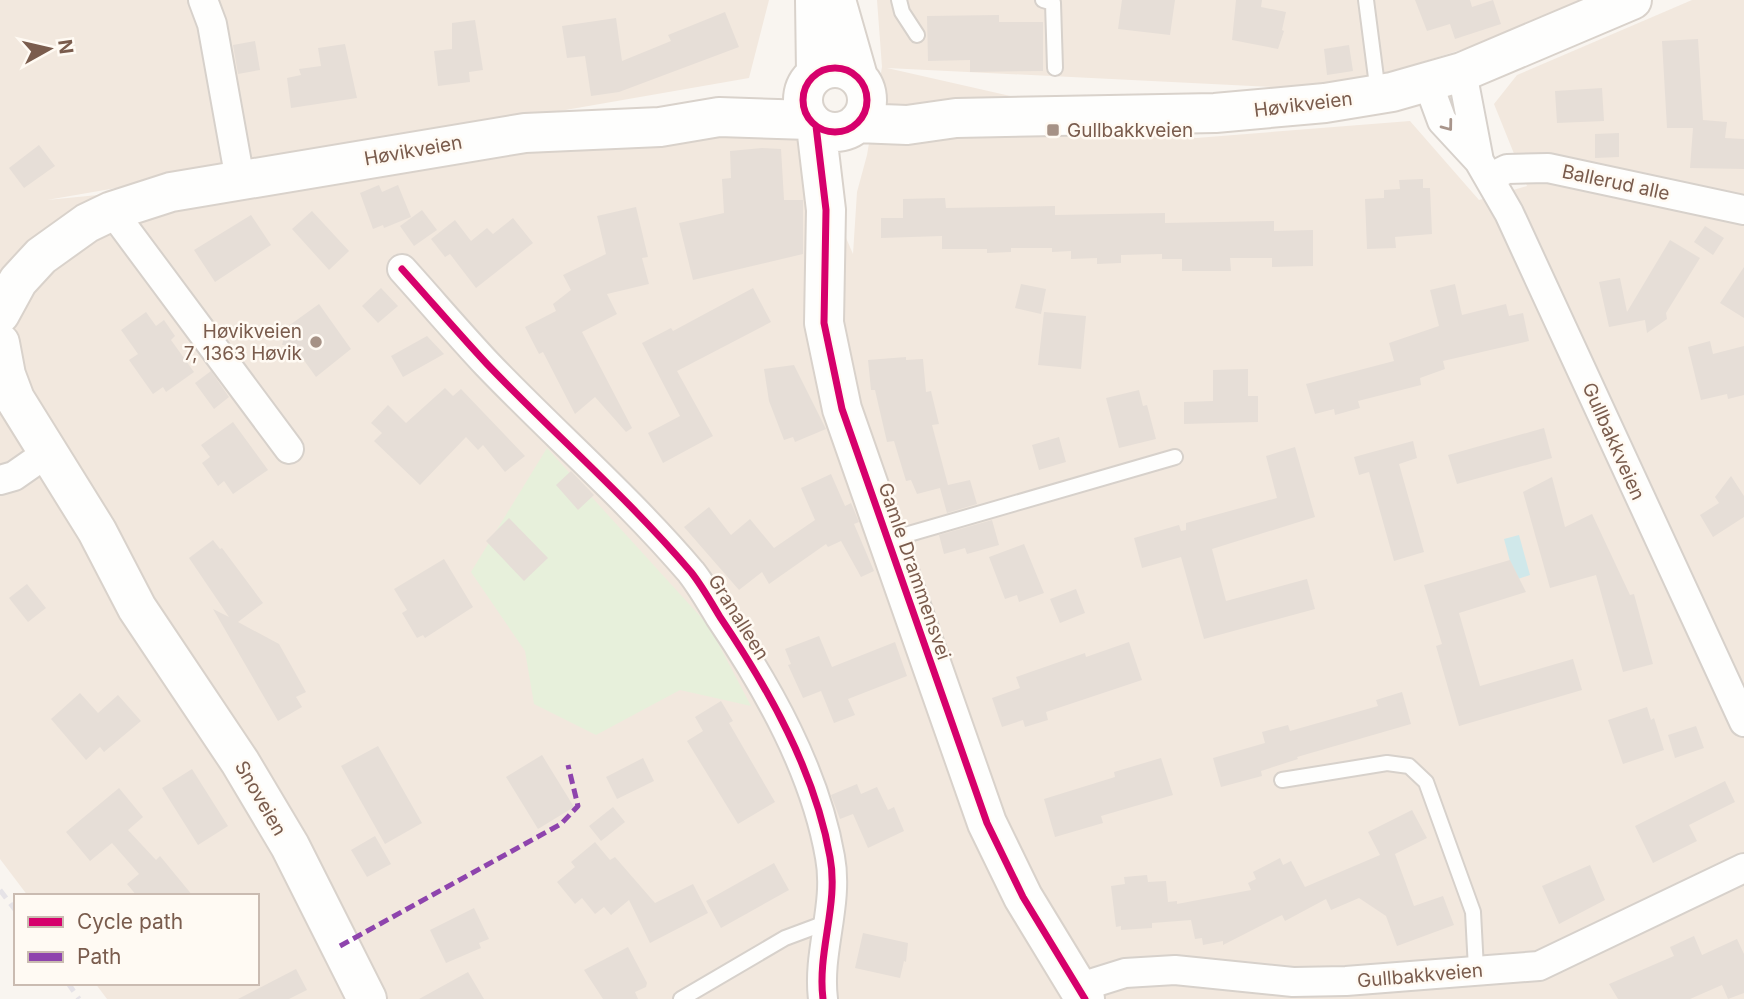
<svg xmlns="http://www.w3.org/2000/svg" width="1744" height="999" font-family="Inter,sans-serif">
<rect width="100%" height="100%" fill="#f9f5f0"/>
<!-- residential -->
<path fill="#f2e8de" d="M0,0h769l-20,78 -702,122 751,-74 55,128 4,-62 10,-37 15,-88 -5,-67h714l-89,37 -169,53 -446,-22 309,70 214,-17 69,79 48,-14 -33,-82 23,-29 175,-75h52v999h-1637l-12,-16h162v-87h-229l-28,-37z"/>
<!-- green -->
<path fill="#e7f0db" d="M547,448l162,178 42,80 -71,-16 -84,45 -62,-31 -9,-53 -54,-79z"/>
<!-- water -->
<path fill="#d0e8ea" d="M1519,535l11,40 -15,5 -11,-41z"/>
<!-- building -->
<path fill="#e6ded7" d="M1122,0h53l-5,35 -52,-6z
M1236,0h26l-1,7 25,5 -4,18 2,1 -6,18 -46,-9z
M1415,0h55l2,7 21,-7 8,24 -46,15 -5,-15 -23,7z
M725,12l14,35 -120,45 -28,4 -6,-40 -18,2 -5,-32 54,-8 6,43 49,-20 -3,-6z
M999,15v7h44v49l-73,1v-12l-42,1 -1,-45z
M475,20l8,50 -14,2 1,10 -32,4 -4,-35 18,-2v-26z
M1698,39l5,81 24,2 -2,16 19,1v30l-54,-1 3,-40h-26l-5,-87z
M255,41l5,29 -22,4 -5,-29z
M345,44l12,54 -66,10 -4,-30 14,-3 -2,-6 22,-3 -3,-18z
M1349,45l4,26 -26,4 -3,-26z
M1602,88l2,33 -47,2 -2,-32z
M1619,133v24l-24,1v-24z
M39,145l16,21 -31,22 -15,-20z
M762,148l19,1 3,51h19v54l-110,26 -14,-57 45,-10 -2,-34 9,-1 -1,-27z
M1423,179v9h7l2,46 -37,3 1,11 -29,1 -2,-50 19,-1v-8l16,-1 -1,-9z
M379,185l3,7 16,-7 13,32 -27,11 -1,-3 -10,4 -13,-36z
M945,198l1,10 109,-2v9l110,-2v10l109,-2v10l39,-1v36l-41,1v-9h-42l1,13h-49v-12h-20v-5l-41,1v8l-24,1v-6l-26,1v-8l-19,1v-4h-41v4l-24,1v-4h-45v-13l-61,2v-20h22v-19z
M636,207l12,50 -6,1 7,26 -42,10 10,20 -35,18 50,96 -6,4 -31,-35 -20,17 -32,-62 -4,2 -14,-27 31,-16 -3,-7 18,-14 -8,-15 43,-21 -9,-38z
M422,210l15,20 -23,16 -14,-20z
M312,211l37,40 -20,19 -37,-41z
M251,215l20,30 -56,37 -21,-32z
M513,218l20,25 -57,45 -26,-34 -5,3 -14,-18 24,-19 16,21 16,-13 6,6z
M1705,226l19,12 -11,17 -19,-13z
M1670,240l30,18 -34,55 1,6 -20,14 -2,-13 -36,7 -10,-45 21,-4 7,34z
M1744,267v51l-24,-15z
M1021,284l25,5 -5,25 -26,-6z
M1455,284l7,31 44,-11 3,12 14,-3 6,28 -86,20 2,8 -25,9 1,7 -63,16 2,7 -25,7 -1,-6 -19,5 -9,-30 88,-23 -5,-18 50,-17 -9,-36z
M381,288l17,18 -20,17 -16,-17z
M753,288l18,34 -94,49 36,65 -50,27 -15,-30 32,-17 -38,-73 29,-15 2,3z
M319,304l32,45 -35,28 -23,-32h-11l5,-18z
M146,312l10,14 8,-6 11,16 -4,4 23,32 -28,20 -3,-5 -10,7 -24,-34 9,-6 -17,-24z
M1044,312l42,4 -5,53 -43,-4z
M427,336l17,18 -41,23 -12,-21z
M1710,341l3,13 31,-8v49l-16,4 -1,-5 -26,6 -13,-53z
M906,357v3l17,-1 3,33 5,-1 8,33 -7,1 16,60 22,-5 7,24 -30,9 -7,-25 -23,6 -6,-14 -5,1 -12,-40 -7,1 -12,-52h-4l-3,-30z
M794,365l32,64 -31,13 -2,-5 -9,3 -15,-39 -5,-32z
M1248,369v27h10v26l-74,2v-22l29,-1v-31z
M211,371l18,26 -15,12 -19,-26z
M445,388l8,8 8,-7 64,67 -20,16 -22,-27 -5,5 -12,-13 -46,48 -46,-44 8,-8 -11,-10 17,-18 18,18z
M1139,390l4,16 4,-1 9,34 -37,9 -13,-50z
M233,422l35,48 -35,24 -9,-13 -6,5 -16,-23 8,-6 -9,-12z
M1544,428l8,30 -95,26 -9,-29z
M1059,437l7,25 -27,8 -7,-25z
M1413,441l4,17 -18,6 25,88 -30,9 -25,-89 -10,3 -5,-18z
M1295,447l20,70 -103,32 14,52 81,-22 8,30 -111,30 -23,-82 -39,11 -8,-30 45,-13 2,6 5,-1v-7l91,-25 -11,-42z
M571,471l23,24 -16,15 -22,-25z
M831,474l14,32 6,-3 3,7 5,12 -5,2 20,47 -13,6 -20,-36 -13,6 -2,-3 -57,40 -7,-12 -23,18 -55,-63 25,-20 22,28 19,-16 24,29 41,-28 -14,-32z
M1731,476l13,20v21l-31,20 -13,-22 19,-12 -4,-6z
M1552,477l13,50 27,-13 38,81 4,-1 19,70 -30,8 -27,-97 -46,13 -27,-96z
M509,518l39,40 -24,23 -38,-40z
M992,520l7,25 -32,9 -2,-6 -21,6 -5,-19z
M213,540l7,9 2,-1 41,55 -25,19 41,22 27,48 -10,5 6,10 -24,14 -65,-112 16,8 -40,-59z
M1024,544l20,49 -25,9 -2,-7 -12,4 -16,-42z
M444,559l29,48 -48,31 -2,-3 -6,3 -15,-25 5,-3 -13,-21z
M1510,560l16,32 -67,21 21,73 93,-27 9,31 -123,36 -23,-80 6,-2 -18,-59z
M27,584l19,24 -18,14 -19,-24z
M1076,589l9,24 -25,10 -10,-24z
M819,636l13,31 63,-25 12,34 -59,23 7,16 -21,8 -13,-32 -18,7 -15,-33 3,-1 -6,-15z
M1129,642l13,38 -96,32 2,8 -23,7 -2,-7 -21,7 -10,-29 28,-10 -4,-11 69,-24 1,4z
M1402,692l9,32 -114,33 1,2 -37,12 1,5 -41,11 -8,-29 52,-15 -3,-11 26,-7 2,6 88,-25 -2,-6z
M80,693l18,20 20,-18 23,26 -37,31 -4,-5 -14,13 -35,-41z
M721,701l12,20 -4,2 46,79 -37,22 -51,-83 16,-10 -8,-14z
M1647,707l4,13 3,-2 10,32 -41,14 -15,-44z
M1696,726l8,22 -29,10 -7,-23z
M378,746l44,77 -37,21 -44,-78z
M542,755l32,52 -36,22 -32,-52z
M643,758l11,23 -37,18 -11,-22z
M1161,758l12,37 -72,21 2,7 -48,14 -11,-38 71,-22 -1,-5z
M192,769l36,57 -30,19 -36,-57z
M1725,781l10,21 -46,23 8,16 -44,22 -18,-37z
M857,784l4,10 16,-7 11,23 6,-3 10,24 -36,17 -15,-34 -13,5 -9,-24z
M119,788l24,29 -15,13 28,30 4,-4 33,40h-56l-10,-12 12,-10 -27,-31 -22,18 -24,-29z
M613,807l12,15 -24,19 -12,-15z
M1412,810l15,28 -32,16 19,52 29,-10 11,29 -57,21 -11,-30 -27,-18 -28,12 -5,-11 -41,22 -3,-6 -59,30v-4l-20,4 -1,-7 -7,1 -4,-19 -39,3v5l-31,2v-4l-5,1 -5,-41 14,-2 -1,-7 23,-2 1,7 18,-1 2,21 9,-1v3l74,-14 -3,-7 8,-4 -3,-7 27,-14 3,7 8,-4 14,26 75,-32 -12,-23z
M375,836l16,28 -24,13 -16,-27z
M595,842l15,18 5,-3 40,46 38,-19 15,29 -58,30 -21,-43 -18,15 -7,-8 -9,7 -13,-16 -7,6 -18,-22 18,-15 -4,-5z
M774,863l15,27 -68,38 -15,-27z
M1590,865l15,35 -46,24 -17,-38z
M474,908l15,31 -10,4 2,5 -35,15 -16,-33z
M863,933l45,10 -2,19 -2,-1 -4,17 -45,-10z
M1694,936l8,19 35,-16 7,15v39l-16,6 -6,-14 -32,14h-72l-9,-15 65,-28 -4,-9z
M628,947l19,36 -1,4 -11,5 3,7h-35l-19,-29z
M296,969l11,21 -18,9h-51z
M468,972l16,27h-65z"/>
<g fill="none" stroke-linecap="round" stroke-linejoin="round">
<defs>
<path id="service" d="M899,0l3,12 15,23
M1043,0l10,3 2,65
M1366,0l12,93
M888,540l287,-83
M1282,780l105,-17 22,3 17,16 47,130 3,57
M681,999l104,-61 43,-16"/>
<path id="minor" d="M203,0l9,24 28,156
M1462,72l17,89
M1428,83l14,38 37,40 30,52 235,509
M1489,178l18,-9 41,-1 196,42
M112,211l177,238
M402,269c28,31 56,64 85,95 67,70 141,134 204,208 11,14 20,30 29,45 48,71 95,154 110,240 9,47 -13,95 -7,142
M0,480l14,-4 33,-23
M1077,988l48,-15 50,-3 118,12 53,-1 193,-15 205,-98"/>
<path id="secondary" d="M815,0l1,73
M836,0l22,77
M803 100a32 32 0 1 1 64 0a32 32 0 1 1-64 0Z
M857,123l50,2 49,-7 259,-5 110,-10 67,-11 70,-20 170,-72
M816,126l10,84 -2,113 18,86 145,414 36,74 62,102
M0,314l18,-33 23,-25 46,-33 25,-12 59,-19 354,-59 135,-6 59,-10 90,3
M0,343l6,32 9,24 82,132 40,77 103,154 50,84 77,153"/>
</defs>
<!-- service casing -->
<use href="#service" stroke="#d7d1cb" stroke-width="18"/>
<!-- minor casing -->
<use href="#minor" stroke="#d7d1cb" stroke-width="32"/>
<!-- secondary casing -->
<use href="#secondary" stroke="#d9d2cb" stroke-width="42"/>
<!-- service -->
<use href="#service" stroke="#fefefd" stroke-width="14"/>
<!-- minor -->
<use href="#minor" stroke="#fefefd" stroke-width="28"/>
<!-- secondary -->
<use href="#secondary" stroke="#fefefd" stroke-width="38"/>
<!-- rail -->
<path stroke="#e6e3e7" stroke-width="5" stroke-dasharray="10 7" stroke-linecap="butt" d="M0,890l16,21
M68,983l11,16"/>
<!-- quiet -->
<path stroke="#8e44ad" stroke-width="5" stroke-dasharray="10 5" stroke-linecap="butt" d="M340,946l221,-122 17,-18 -10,-41"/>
<defs>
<path id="cycleway" d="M803 100a32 32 0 1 1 64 0a32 32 0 1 1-64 0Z
M816,126l10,84 -2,113 18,86 145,414 36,74 62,102
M402,269c28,31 56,64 85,95 67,70 141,134 204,208 11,14 20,30 29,45 48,71 95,154 110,240 9,47 -13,95 -7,142"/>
</defs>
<!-- cycleway casing -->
<use href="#cycleway" stroke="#fffaf3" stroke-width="11"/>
<!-- cycleway -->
<use href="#cycleway" stroke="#d6006c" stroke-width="7"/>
</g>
<!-- one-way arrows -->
<defs><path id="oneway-chevron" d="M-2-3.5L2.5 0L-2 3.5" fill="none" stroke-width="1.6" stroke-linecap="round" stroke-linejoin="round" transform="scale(1.75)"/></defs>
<use stroke="#a8958b" href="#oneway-chevron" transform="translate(1448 126) rotate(53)"/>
<!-- markers -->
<g fill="#a69286" stroke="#fffaf3" stroke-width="2.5">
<rect x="1046" y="123" width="14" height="14" rx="3.5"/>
<circle cx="316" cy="342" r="7"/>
</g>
<g text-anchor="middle" stroke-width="5" stroke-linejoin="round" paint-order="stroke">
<!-- street labels -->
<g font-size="19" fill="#7a5c4d" stroke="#fffaf3">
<text transform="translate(1303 104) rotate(-7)" y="7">Høvikveien</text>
<text transform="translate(413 150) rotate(-10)" y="7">Høvikveien</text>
<text transform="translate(1616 182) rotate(12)" y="7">Ballerud alle</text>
<text transform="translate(1614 441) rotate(66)" y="7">Gullbakkveien</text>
<text transform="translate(915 571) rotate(71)" y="7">Gamle Drammensvei</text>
<text transform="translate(739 617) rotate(58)" y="7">Granalleen</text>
<text transform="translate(261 798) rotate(60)" y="7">Snoveien</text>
<text transform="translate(1420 975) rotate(-5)" y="7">Gullbakkveien</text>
</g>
<!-- poi labels -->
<g font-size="19" fill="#7a5c4d" stroke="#fffaf3" text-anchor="start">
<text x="1067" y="137">Gullbakkveien</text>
<text x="302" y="338" text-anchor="end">Høvikveien<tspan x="302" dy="22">7, 1363 Høvik</tspan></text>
</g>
</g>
<!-- legend -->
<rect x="14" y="894" width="245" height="91" fill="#fffaf3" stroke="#cabbb1" stroke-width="2"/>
<rect x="28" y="917" width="35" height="10" fill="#d6006c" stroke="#cabbb1" stroke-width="2"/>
<text x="77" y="929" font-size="21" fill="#7a5c4d">Cycle path</text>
<rect x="28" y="952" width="35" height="10" fill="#8e44ad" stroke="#cabbb1" stroke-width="2"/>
<text x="77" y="964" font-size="21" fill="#7a5c4d">Path</text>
<!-- north arrow -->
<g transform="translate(49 49) rotate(82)" stroke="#fffaf3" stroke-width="5" paint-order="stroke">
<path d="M0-5L12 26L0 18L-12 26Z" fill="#7a5c4d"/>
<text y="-10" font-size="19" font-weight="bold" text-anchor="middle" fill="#7a5c4d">N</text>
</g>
</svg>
